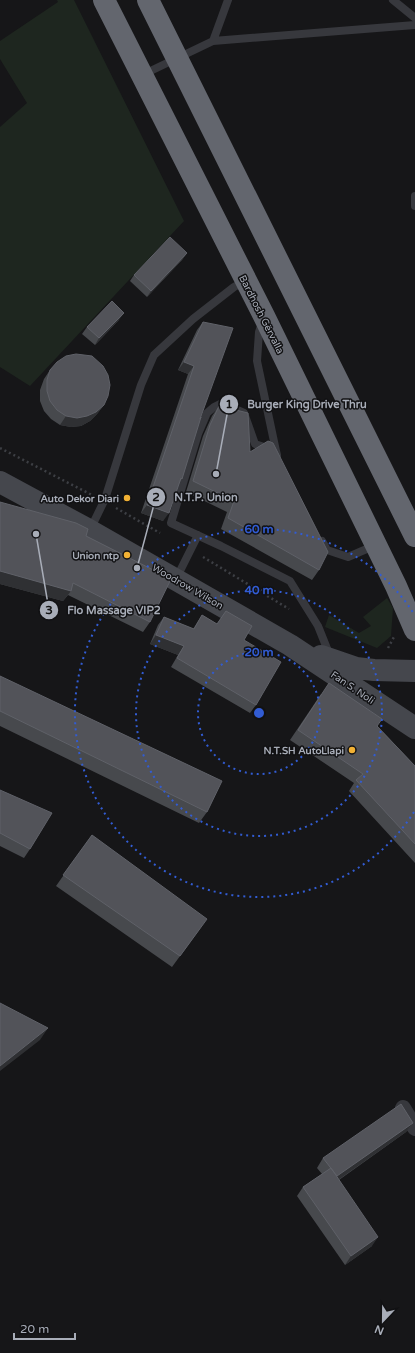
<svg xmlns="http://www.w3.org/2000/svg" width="415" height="1353" font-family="'Varela Round',sans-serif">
<rect width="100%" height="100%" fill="#161618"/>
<!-- green -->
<path fill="#1e261f" d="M57,0h17l110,221 -154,165 -30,-19v-240l27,-24 -27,-44v-18l58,-39z
M387,598l6,10 -2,28 -14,12 -52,-21 4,-12 30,18 12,-7 -8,-9z"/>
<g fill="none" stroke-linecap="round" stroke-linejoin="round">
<!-- path -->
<path stroke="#3d3f44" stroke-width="2.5" stroke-dasharray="2 3" stroke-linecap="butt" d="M0,448l92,47
M116,508l44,25
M203,557l86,52
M388,648l6,-11"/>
<!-- lane -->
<path stroke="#37383d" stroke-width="8" d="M393,0l22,18
M213,41l15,-41
M142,75l71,-34 202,-16
M415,196v10
M262,323l-3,9 -2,29 19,90 1,4
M270,449l-15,-5 -11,-31 -22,-10 -8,4 -7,6 -9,21 -27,89 50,23 69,35 28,45 12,30
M90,530l15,-31 36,-114 13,-30 39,-36 41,-32 11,-6
M322,541l5,9 21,7 28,-12
M176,579l22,-44"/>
<!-- street -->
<path stroke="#37383d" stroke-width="16" d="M403,1108l12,20"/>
<!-- secondary -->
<path stroke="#45474d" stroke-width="22" d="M0,482l89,48 201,115 125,83
M321,656l35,12 18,2 41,1"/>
<!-- highway -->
<path stroke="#63666e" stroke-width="22" d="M104,0l160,316 132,270 19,44
M148,0l267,536"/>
</g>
<!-- wall -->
<path fill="#47494d" d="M187,253l-5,7 -35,37 -17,-16 4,-6z
M119,320l-24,25 -13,-11 5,-7z
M203,322l-3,97 -18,60 -2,3 -17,39 -22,-8 47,-139 -10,-4 19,-40z
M50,370l54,35 -7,9 -7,7 -9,5 -10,1 -11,-2 -9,-6 -7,-8 -4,-10v-11l4,-11z
M219,406l31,46 69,118 -7,10 -91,-51 6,-17 -41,-20 17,-56 9,-20z
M0,502l86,34 64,86 -7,10 -75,-37 -5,6 -63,-17z
M226,611l18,29 12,65 -6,8 -79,-46 7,-12 -28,-11 8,-19 6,-8 29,12 9,-14 15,9z
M0,676l207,136 -8,11 -199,-97z
M321,694l56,32 38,40v97l-66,-72 5,-8 -64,-43z
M0,790l30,59 -6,9 -24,-12z
M92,835l107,95 -27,37 -116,-81z
M413,1123l-7,9 -67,48 33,66 -27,19 -48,-69 6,-9 19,-13 -5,-6 6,-10z"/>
<!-- shaded-wall -->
<path fill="#2f3033" d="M187,253l-5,7 -35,37 4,-6z
M124,313l-5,7 -24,25 4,-7z
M184,362l10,4 -6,8 -10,-4z
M104,405l-7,9 -7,7 -9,5 -10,1 -11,-2 6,-9z
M147,505l22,8 -6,8 -22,-8z
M0,571l71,20 -8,10 -63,-17z
M156,635l28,11 -6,9 -28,-11z
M48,1028l-8,12 -40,31v-5z
M413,1123l-7,9 -75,53 6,-9z
M378,1237l-6,9 -27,19 6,-9z"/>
<!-- building -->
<path fill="#525359" stroke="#5f6168" d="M170,237l17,16 -36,38 -17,-16z
M112,301l12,12 -25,25 -12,-11z
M203,322l30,6 -33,91 1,-2 -19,62 -1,-1 -12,35 -22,-8 47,-139 -10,-4z
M76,354l16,2 11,10 5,9 2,10 -2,11 -4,9 -8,7 -9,4 -10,2 -11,-2 -9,-6 -7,-9 -3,-10v-11l3,-10 7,-8 9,-6z
M229,399l7,11 12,3 2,39 18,-11 5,2 55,109 -9,18 -91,-52 6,-17 -41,-20 17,-56 9,-19z
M0,502l76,21 12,6 -2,7 85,43 -21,43 -77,-39 -2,8 -71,-20z
M226,611l26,15 -8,14 37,22 -25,43 -79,-47 7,-12 -28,-11 8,-18 30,12 8,-14 15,9z
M0,676l222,105 -15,31 -207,-101z
M329,683l53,36 -5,7 38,40v78l-59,-64 7,-6 -65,-44z
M0,790l52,23 -22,36 -30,-16z
M92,835l115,84 -27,37 -117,-81z
M0,1003l48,25 -48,38z
M401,1104l12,19 -76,53 -14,-18z
M331,1168l47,69 -27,19 -48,-69z"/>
<!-- distance rings -->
<g fill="none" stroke="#325cd3" stroke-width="2" stroke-dasharray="2 4">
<circle cx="259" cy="713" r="61"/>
<circle cx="259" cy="713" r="123"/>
<path d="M414 812A184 184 0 1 1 414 614"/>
</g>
<!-- markers -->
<g fill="#f2b134" stroke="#111113" stroke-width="1.5">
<circle cx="127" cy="498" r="4"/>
<circle cx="127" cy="555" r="4"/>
<circle cx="352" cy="750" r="4"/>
</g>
<g text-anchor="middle" stroke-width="3" stroke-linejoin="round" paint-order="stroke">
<!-- street labels -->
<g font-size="10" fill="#a8adb8" stroke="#111113">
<text transform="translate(262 314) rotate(63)" y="4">Bardhosh Gërvalla</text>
<text transform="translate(188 586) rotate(30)" y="4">Woodrow Wilson</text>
<text transform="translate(353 687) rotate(34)" y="4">Fan S. Noli</text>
</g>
<!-- poi labels -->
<g font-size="10" font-weight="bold" fill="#a8adb8" stroke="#111113" text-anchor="end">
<text x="119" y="502">Auto Dekor Diari</text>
<text x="119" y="559">Union ntp</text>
<text x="344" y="754">N.T.SH AutoLlapi</text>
</g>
</g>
<circle cx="259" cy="713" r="6" fill="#325cd3" stroke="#111113" stroke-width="2"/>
<g font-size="12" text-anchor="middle" font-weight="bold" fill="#325cd3" stroke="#111113" stroke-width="3" stroke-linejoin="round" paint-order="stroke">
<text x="259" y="533">60 m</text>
<text x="259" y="594">40 m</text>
<text x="259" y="656">20 m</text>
</g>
<!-- callouts -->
<path fill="none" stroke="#a8adb8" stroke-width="1.5" d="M216 474L229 404M137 568L156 497M36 534L49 610"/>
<g fill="#a8adb8" stroke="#111113" stroke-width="1.5">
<circle cx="216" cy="474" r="4"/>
<circle cx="137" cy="568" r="4"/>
<circle cx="36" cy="534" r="4"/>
<circle cx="229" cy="404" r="10"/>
<circle cx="156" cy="497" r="10"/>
<circle cx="49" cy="610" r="10"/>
</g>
<g font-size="12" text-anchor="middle" font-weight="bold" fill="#111">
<text x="229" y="408">1</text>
<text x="156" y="501">2</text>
<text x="49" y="614">3</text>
</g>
<g font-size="11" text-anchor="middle" font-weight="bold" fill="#a8adb8" stroke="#111113" stroke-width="3" stroke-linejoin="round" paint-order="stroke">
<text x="307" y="408">Burger King Drive Thru</text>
<text x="206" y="501">N.T.P. Union</text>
<text x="114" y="614">Flo Massage VIP2</text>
</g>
<!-- north arrow -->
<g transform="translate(383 1321) rotate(202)" stroke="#111113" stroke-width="3" paint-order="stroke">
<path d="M0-3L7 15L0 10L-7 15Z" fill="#a8adb8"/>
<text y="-6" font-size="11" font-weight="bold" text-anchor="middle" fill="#a8adb8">N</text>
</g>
<!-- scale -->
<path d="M14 1333v6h61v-6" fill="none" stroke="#a8adb8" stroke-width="2"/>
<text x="20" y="1333" font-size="12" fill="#a8adb8" stroke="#111113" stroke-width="3" paint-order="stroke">20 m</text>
</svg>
